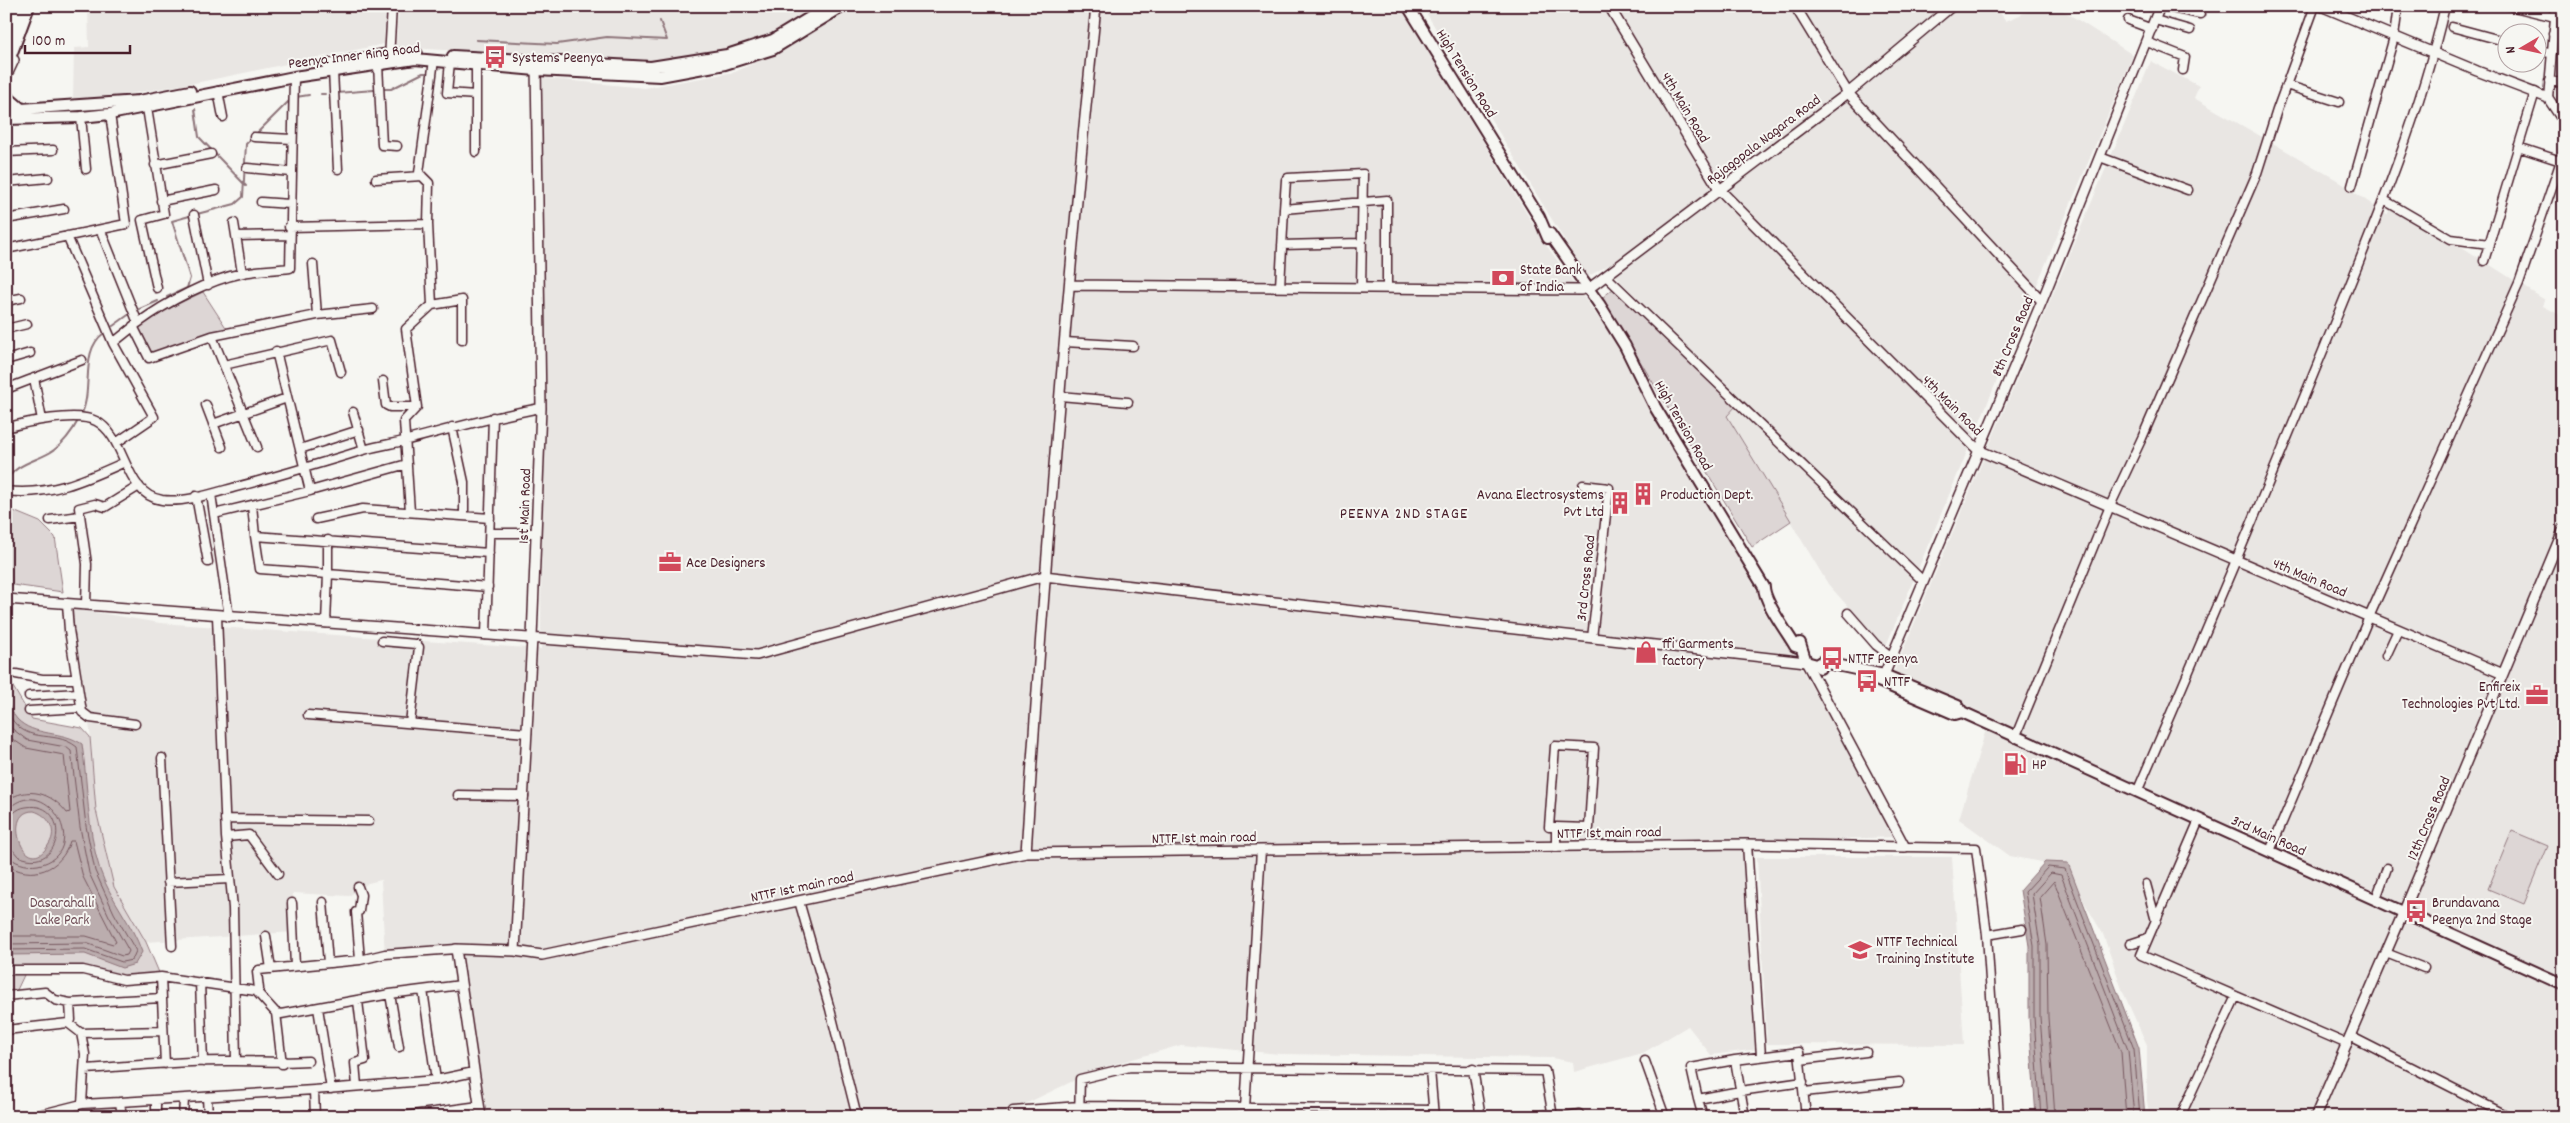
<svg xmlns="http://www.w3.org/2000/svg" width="2570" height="1123" font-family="Dekko,sans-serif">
<rect width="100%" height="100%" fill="#f6f6f2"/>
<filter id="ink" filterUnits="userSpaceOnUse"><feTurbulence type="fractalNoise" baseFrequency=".02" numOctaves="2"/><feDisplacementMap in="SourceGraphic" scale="10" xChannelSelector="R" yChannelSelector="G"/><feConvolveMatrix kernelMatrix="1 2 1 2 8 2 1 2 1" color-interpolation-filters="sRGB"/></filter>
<g filter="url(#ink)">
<!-- built -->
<path fill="#e9e6e3" d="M88,6h298l-2,38 -184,38 -107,18h-20l1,-52 15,-1z
M399,6h416l-62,38 -97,19 -260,-16z
M855,6h546l143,236 69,96 261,458 20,41 -140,5 5,207 -48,6 -23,-29 -45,27 -69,19 -1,-10 -21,-4 -272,-4 -99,-9 -83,24 -100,48h-510l-30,-166 -73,7 -4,-78 -13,3 -19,13 -56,-3 1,39 -148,10 -32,-55 -18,-77 -6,-80 -20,-122 90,15 381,26 2,-571 102,10 90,-16 57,-27z
M1422,6h573l11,15 34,-15h16l77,49 -248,593 -57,-64 -101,-168 15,-16 -121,-118 -12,-17 -22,12z
M2151,61l48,25 -5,12 143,82 50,35 6,-12 152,97 -2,6 21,11v800h-414l-3,-16v-56l-24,-53 -20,-58 -40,-68 -53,-10 -51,-37 31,-103 -97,-42z
M1757,857h195l12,188 -197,-1z"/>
<!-- green -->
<path fill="#ddd6d5" stroke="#947a80" d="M1614,288l122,118 -9,10 64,105 -39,26 -150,-249z
M203,292l24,37 -81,30 -14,-33z
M6,508l34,14 15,15 8,55 -57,-8z
M6,675l26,44 50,9 8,9 6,73 18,77 32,55 14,33 -35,4 -41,-11h-78z
M2512,831l36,15 -24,58 -36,-15z
M6,973h19l-9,19h-10z"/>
<!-- water -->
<path fill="#bbadae" stroke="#8e747a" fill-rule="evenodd" d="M6,698c3,6 6,16 11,21 17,18 45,11 65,25 6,41 5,86 18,126 10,29 32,53 42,82l-7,12 -13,4 -37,-14 -79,1zM34,811c14,4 24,19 15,33 -23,40 -49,-34 -15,-33z
M2045,862l23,1 71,185 6,69h-109l-7,-100v-71l-9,-56z"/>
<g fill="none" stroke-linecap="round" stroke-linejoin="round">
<!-- shore -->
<path stroke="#77585f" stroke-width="1" d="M6,709c18,40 46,18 71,38l9,79 9,45 19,42 22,38 -4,9 -10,2 -37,-13 -79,1
M6,724l21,16 39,7 5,4 9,76 9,46 20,43 20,35 -2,4 -5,1 -36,-13 -80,1
M6,735l20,13 38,7 6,57 -3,1c-15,-20 -39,-28 -61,-12
M6,811c41,-44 88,43 32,54 -12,2 -24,-2 -32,-11
M6,824c4,-9 11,-16 20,-17 46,-8 38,70 -8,49l-12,-14
M6,864c25,18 56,6 64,-23h4l9,36 33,65 -3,2 -27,-8h-80
M2041,1117l-7,-100v-71l-9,-54 23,-25 17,2 69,180 6,68
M2048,1117l-8,-100v-72l-8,-51 19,-21 10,2 67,175 6,67
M2055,1117l-7,-100 -1,-72 -7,-48 14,-16 67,171 5,65"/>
<!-- stream -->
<path stroke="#8e747a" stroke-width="2" d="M476,40l81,4 50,-7 60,3 -7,-19
M385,89h6l32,-16h5
M337,93l37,-3
M321,94h4
M296,97l13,-2
M195,109l4,28 47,49
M256,134l34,-34
M197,214l38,-10 8,-7 3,-53 5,-5
M167,297l20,-9 3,-10 -18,-57 21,-6
M135,311l23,-10
M113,326l18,-13
M81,415c13,-24 -2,-64 23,-82
M6,483c7,-20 33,-22 48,-33 11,-8 19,-20 25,-31"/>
<defs>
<path id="minor" d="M2162,6l38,8
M2510,6l45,11
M2128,20l24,9
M2155,20l35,10
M2452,27l56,15
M2553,34l11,2
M2147,42l38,15 -2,13
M2538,50l14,4
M389,59l3,-53
M450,62l-3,31 29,2
M378,64l4,81 15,1
M476,65v87
M333,71l5,98
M2549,81l15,2
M2286,85l53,17
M218,91l5,26
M2548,98l8,-92
M147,108l17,106 -22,6 15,68
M81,117l5,52
M254,137l38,2
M2518,147l43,14
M6,152l47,-2
M2100,157l88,33
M155,165l56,-11
M247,168l44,4
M376,179l46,-3
M6,182l42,-4
M2352,186l42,-149 4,-31
M2384,200l67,39 38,5
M161,201l55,-11
M261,202l29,2
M1284,209l2,-29 2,-2 75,-4 -2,114
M194,215l14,70
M6,219l58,-10
M234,223l8,50
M428,224l4,81
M289,227l139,-3 1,-41 -10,-10 15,-113
M101,231l37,92 -25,20
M67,236l46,107 41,74 -38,26
M236,236l53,-1
M1282,245l78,-2
M6,249l120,-25 -16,-110
M2484,261l51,-169
M313,264l4,51
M1606,276l317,305
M1280,287l4,-78 103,-9v88
M6,301l15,-3
M138,323c29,-21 70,-43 105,-50 15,-3 31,-3 47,-5l4,-191
M133,326l16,32 63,-22
M6,329l21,-5
M1065,342l68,4
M276,351l34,140
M6,360l24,-7
M224,365l108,-25 9,32
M34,378l8,42
M383,381l3,24 4,2h27
M6,389l76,-29
M1060,396l68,6
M206,405l16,42
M353,412l11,38
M213,424l74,-26
M452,427l12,55v34
M6,428c20,-6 71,-17 90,-7 31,16 27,73 66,79 23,3 52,-7 74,-13 43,-11 85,-24 128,-37 13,-4 27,-6 40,-9 46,-12 91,-25 137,-33
M257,447l-45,-111 105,-21 56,-6
M300,449l59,-19
M1583,485l26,3 -17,150
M6,491c45,5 79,-11 119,-29
M211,494l18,123
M196,496l12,66
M252,505l3,31 234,17
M410,512l-6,-91 13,-14 -11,-78 26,-24 30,-5v40
M214,514l96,-23 97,-27
M316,519l47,-10 127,9
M50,520l30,-4
M490,533h46
M255,536l5,33 68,5v-34
M67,604l2,26 13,82 8,6 45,6
M86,605l1,-41 -8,-56 16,-4 10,3 34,-21
M1848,613l28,32 16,12
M217,616l9,221 7,71 3,153
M326,623l2,-49 160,13
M486,635l7,-218
M382,641l34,3 3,3 -9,76
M2386,656l12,-26
M16,674l26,5h35
M29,696l49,-3
M29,711l52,-3
M308,715l219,18
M2015,738l95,-232 32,-68 115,-265 20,-63 38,-104
M162,758l10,188
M2137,792c64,-148 127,-297 188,-446 45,-111 93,-223 120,-340
M458,795l66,1
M225,819l144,2
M2199,820l-58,135 206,89
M226,837l23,-2 29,39
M1747,844l14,212
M1556,847v-20l33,1 5,-80 -39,-2 -6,81h7
M1905,847l71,1 11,87 12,182 22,-2
M2270,851l99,-234 150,-334 45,-131
M168,882l62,-3
M2146,884l10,37
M358,887l3,8 -2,16 -3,1 4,48
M2376,899l11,-31
M799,901l31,108 27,108
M323,902l5,61
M292,903l3,63
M1987,935l35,-6
M266,936l5,33
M2130,944l18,-6
M2386,953l38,15
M6,970h77l41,10 37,-3 95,14 3,-2 -2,-17 2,-2 101,-10 25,-6 71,-5
M161,977l4,87
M200,982l3,80
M423,990l13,90
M256,991l20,22 5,1 109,-20 71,-9
M390,994l9,53
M6,996l39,-4 10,8 15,3 92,-5
M318,1008l13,81
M276,1013l6,51
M6,1030l62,-7 3,-3 -1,-17
M81,1033l82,-2
M2350,1036l160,81
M1800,1060l66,-8
M1645,1061l20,56
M85,1069c50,-3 100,-9 150,-8 25,0 48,2 73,0
M1473,1069l8,48
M1430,1070l4,47
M357,1086l-2,-23 10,-3 -7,-59
M314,1090l1,27
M1804,1092l95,-10
M207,1097l1,20
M1698,1099l-7,-31 44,-8
M156,1100v17
M82,1104l38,-2
M1013,1111l66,-5 354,4
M1307,1116v1
M30,1117l52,-13 3,-50 -4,-21 -13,-10
M122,1117l-2,-15 194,-12 122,-10 38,-8
M183,1117l1,-18
M398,1117l81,-11
M1079,1117l1,-38 50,-12 415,4 8,46
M1241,1117l4,-9 16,-258
M1528,1117l25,-3
M1561,1117l18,-3
M1703,1117l-5,-18 42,-8 63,-9
M1745,1117l-10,-57 64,-8 7,65
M1953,1117l46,-4
M2180,1117l56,-121"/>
<path id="tertiary" d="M1609,6l110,183 259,261 525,224
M1795,6l53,87 194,208
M2321,6l156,65 71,27 16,24
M6,77l8,-17
M1070,285l511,5
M1587,290l261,-197 104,-87
M6,599l751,56 287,-79 762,86 99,185 -158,-3 -721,9 -484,102 -27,-4 -59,-2 25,168
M1884,675l158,-374 118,-295
M1026,853c18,-283 41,-565 70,-847
M515,951l17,-313 9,-230 -5,-344
M2315,1117l89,-206 160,-383"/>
<path id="secondary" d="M1408,6l131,211 9,21
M453,56l198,11 76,-12 46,-15 56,-34
M327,65l62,-11h28
M6,110l133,-9 51,-10
M6,119l75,-2 29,-3 184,-37 121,-18 121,11 124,6 65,-12 48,-15 70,-43
M1547,232l3,2 49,70 26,42 30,61 109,180c0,15 23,45 31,59l6,2
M1800,643l6,19 11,3 3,3
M1817,665l5,-3 62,13 74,31 4,6 602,273
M1876,680l79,34 7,-2"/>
<path id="trunk" d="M6,66l22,-60
M6,97l14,12"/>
<path id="motorway" d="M6,44l14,-38"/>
</defs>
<!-- minor casing -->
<use href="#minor" stroke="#4a1f2b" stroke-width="11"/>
<!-- tertiary casing -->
<use href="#tertiary" stroke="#4a1f2b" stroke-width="12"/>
<!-- secondary casing -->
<use href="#secondary" stroke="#4a1f2b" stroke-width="14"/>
<!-- trunk casing -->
<use href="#trunk" stroke="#4a1f2b" stroke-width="16"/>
<!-- motorway casing -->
<use href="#motorway" stroke="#4a1f2b" stroke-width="18"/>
<!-- minor -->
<use href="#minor" stroke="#f6f6f2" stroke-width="8"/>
<!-- tertiary -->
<use href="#tertiary" stroke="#f6f6f2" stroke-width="9"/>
<!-- secondary -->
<use href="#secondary" stroke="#f6f6f2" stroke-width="10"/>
<!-- trunk -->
<use href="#trunk" stroke="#f6f6f2" stroke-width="12"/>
<!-- motorway -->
<use href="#motorway" stroke="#f6f6f2" stroke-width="14"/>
</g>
</g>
<!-- icons -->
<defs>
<symbol id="bus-bare" viewBox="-9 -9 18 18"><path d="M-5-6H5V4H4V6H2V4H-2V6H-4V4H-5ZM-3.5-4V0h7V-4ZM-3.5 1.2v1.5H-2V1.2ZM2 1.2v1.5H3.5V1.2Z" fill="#d1495b" stroke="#f6f6f2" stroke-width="2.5" paint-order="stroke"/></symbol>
<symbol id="bank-bare" viewBox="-9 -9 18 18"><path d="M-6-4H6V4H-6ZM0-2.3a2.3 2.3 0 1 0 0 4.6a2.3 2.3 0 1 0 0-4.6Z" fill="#d1495b" stroke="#f6f6f2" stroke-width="2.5" paint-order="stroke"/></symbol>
<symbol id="building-bare" viewBox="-9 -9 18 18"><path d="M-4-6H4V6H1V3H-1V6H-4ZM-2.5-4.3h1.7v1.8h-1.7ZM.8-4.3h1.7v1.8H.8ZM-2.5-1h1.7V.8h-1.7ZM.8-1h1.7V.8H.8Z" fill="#d1495b" stroke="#f6f6f2" stroke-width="2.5" paint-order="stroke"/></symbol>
<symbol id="office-bare" viewBox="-9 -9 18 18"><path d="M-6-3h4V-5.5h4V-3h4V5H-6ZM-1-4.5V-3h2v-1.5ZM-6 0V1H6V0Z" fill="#d1495b" stroke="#f6f6f2" stroke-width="2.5" paint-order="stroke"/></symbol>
<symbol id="shop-bare" viewBox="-9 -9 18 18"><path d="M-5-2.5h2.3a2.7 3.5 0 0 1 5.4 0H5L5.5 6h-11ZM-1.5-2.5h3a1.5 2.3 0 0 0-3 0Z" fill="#d1495b" stroke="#f6f6f2" stroke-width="2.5" paint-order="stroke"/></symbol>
<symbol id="fuel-bare" viewBox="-9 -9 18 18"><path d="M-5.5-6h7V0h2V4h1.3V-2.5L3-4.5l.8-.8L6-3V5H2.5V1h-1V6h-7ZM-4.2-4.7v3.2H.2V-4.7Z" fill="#d1495b" stroke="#f6f6f2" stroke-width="2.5" paint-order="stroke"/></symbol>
<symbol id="university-bare" viewBox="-9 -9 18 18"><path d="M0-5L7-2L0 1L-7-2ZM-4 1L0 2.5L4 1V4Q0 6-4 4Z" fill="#d1495b" stroke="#f6f6f2" stroke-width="2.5" paint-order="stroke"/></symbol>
</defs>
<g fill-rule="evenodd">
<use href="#bus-bare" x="479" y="41" width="32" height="32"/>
<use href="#bank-bare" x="1487" y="262" width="32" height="32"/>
<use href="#building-bare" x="1627" y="478" width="32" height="32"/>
<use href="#building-bare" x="1604" y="487" width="32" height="32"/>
<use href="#office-bare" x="654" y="546" width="32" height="32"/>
<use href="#shop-bare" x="1630" y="636" width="32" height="32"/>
<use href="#bus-bare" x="1816" y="642" width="32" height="32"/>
<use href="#bus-bare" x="1851" y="665" width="32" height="32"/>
<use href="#office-bare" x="2521" y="679" width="32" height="32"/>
<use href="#fuel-bare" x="1999" y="748" width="32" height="32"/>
<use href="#bus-bare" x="2400" y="895" width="32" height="32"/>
<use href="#university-bare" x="1844" y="934" width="32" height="32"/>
</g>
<g text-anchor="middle" stroke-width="4" stroke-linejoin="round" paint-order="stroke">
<!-- street labels -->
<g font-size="15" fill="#4a1f2b" stroke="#f6f6f2">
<text transform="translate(354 55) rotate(-7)" y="5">Peenya Inner Ring Road</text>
<text transform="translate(1467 73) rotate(58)" y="5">High Tension Road</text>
<text transform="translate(1686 107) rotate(59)" y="5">4th Main Road</text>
<text transform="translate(1763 139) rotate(-37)" y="5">Rajagopala Nagara Road</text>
<text transform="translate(2012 336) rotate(-67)" y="5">8th Cross Road</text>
<text transform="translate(1953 405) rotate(45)" y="5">4th Main Road</text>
<text transform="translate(1684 425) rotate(60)" y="5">High Tension Road</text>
<text transform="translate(524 506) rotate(-88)" y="5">1st Main Road</text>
<text transform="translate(2310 577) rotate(23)" y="5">4th Main Road</text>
<text transform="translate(1585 578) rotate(-84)" y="5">3rd Cross Road</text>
<text transform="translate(2428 818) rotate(-67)" y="5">12th Cross Road</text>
<text transform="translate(1609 832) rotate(-1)" y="5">NTTF 1st main road</text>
<text transform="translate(2269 835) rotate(24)" y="5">3rd Main Road</text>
<text transform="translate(1204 837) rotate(-1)" y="5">NTTF 1st main road</text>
<text transform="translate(802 886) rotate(-12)" y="5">NTTF 1st main road</text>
</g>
<!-- poi labels -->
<g font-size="15" fill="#4a1f2b" stroke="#f6f6f2" text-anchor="start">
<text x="512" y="62">Systems Peenya</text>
<text x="1520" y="274">State Bank<tspan x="1520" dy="17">of India</tspan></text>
<text x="1604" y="499" text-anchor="end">Avana Electrosystems<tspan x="1604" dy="17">Pvt Ltd</tspan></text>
<text x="1660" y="499">Production Dept.</text>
<text x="686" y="567">Ace Designers</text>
<text x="1662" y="648">ffi Garments<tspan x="1662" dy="17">factory</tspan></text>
<text x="1848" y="663">NTTF Peenya</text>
<text x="1884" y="686">NTTF</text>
<text x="2520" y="691" text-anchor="end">Enfireix<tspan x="2520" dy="17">Technologies Pvt Ltd.</tspan></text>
<text x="2032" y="769">HP</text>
<text x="2432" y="907">Brundavana<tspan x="2432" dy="17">Peenya 2nd Stage</tspan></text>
<text x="1876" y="946">NTTF Technical<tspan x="1876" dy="17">Training Institute</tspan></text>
</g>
<!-- park labels -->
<g font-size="15" fill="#6f4d56" stroke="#f6f6f2">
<text x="62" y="907">Dasarahalli<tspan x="62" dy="17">Lake Park</tspan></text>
</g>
<!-- neighbourhood labels -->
<g font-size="16" letter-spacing="1" fill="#4a1f2b" stroke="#f6f6f2">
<text x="1404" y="518">PEENYA 2ND STAGE</text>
</g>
</g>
<!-- margin -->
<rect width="2570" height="1123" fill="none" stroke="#f6f6f2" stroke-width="25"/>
<rect x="12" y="12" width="2545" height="1098" fill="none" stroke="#4a1f2b" stroke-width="2" filter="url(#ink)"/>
<!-- north arrow -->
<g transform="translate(2522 48) rotate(261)"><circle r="24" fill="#f6f6f2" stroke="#b1a0a2"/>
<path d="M0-4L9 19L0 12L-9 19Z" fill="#d1495b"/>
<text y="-8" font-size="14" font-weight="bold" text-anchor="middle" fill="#4a1f2b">N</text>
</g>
<!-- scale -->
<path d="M25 45v8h105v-8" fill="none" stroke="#4a1f2b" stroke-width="2.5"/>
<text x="32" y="45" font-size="15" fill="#4a1f2b" stroke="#f6f6f2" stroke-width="4" paint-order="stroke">100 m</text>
</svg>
